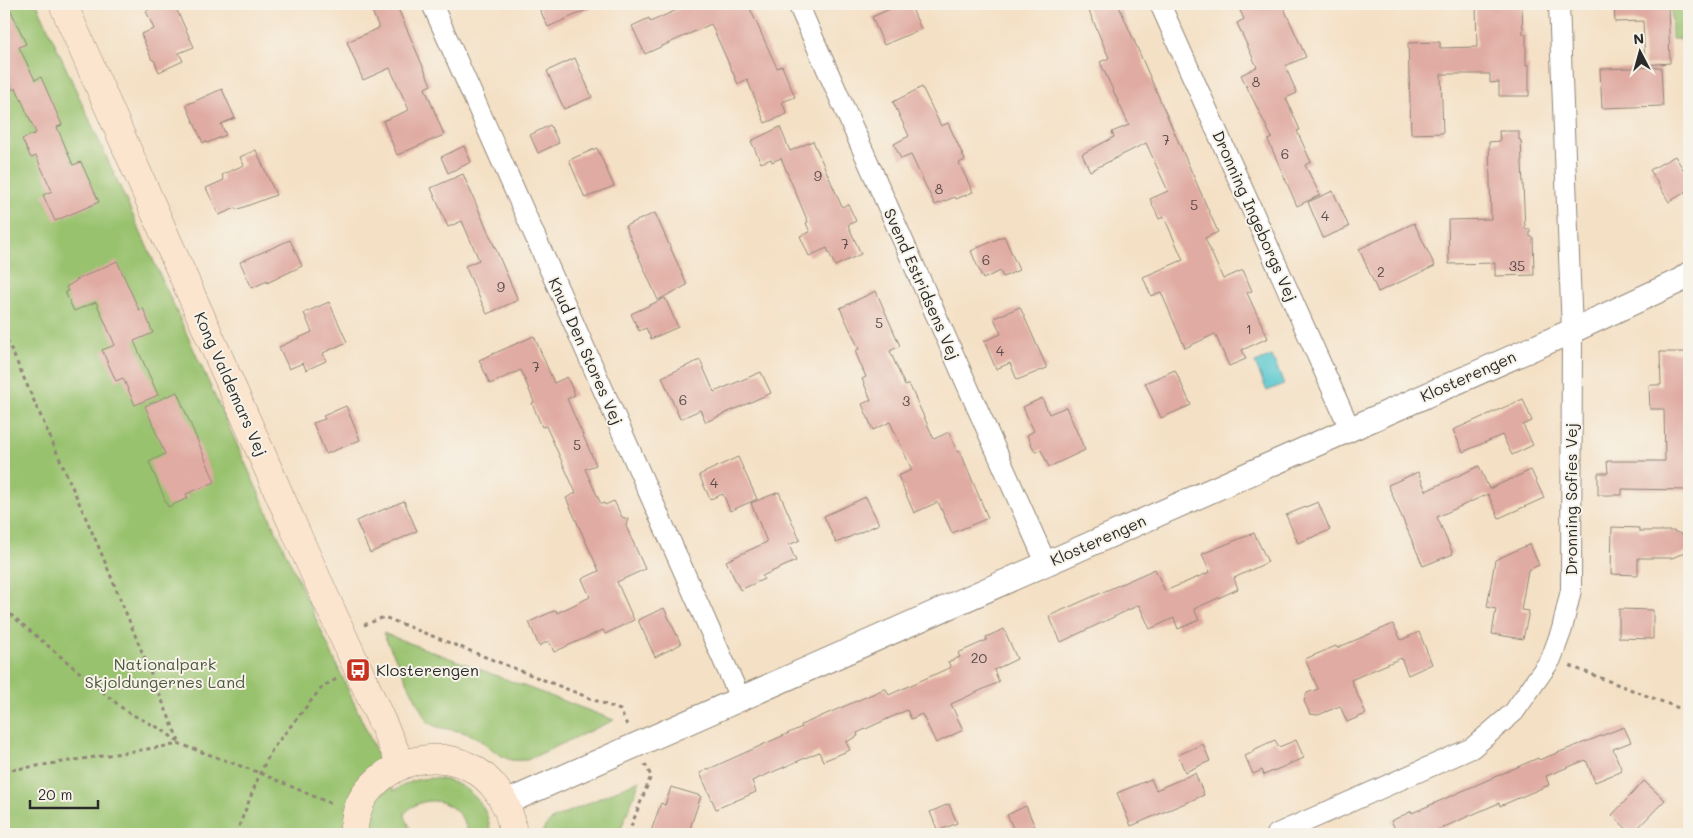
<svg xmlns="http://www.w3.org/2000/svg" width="1693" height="838" font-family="Mali,sans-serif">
<rect width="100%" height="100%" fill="#f7f3e8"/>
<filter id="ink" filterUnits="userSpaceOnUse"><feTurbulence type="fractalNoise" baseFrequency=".02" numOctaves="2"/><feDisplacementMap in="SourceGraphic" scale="10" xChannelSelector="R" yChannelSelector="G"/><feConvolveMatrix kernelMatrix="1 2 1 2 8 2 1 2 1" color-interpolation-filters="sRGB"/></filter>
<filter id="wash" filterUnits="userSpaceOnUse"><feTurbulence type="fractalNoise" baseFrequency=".0096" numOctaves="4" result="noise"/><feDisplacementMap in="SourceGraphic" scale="20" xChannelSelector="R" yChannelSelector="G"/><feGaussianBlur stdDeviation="1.12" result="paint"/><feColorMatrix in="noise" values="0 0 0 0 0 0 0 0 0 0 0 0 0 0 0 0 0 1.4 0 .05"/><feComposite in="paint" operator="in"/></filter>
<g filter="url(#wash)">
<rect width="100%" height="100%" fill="#f4e0c5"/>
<!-- green -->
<path fill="#99c26e" stroke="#62764c" d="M4,4h33l357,787c8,-5 18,-11 28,-12 28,-5 58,13 66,40 1,5 2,10 3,15h-23c-6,-32 -41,-45 -64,-20l9,20h-409z
M1671,4h18v35h-17z
M383,633l231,87 -87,40c-5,0 -11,1 -16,0 -15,-4 -25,-19 -40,-25 -15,-7 -31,-4 -44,-13z
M640,780l-21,54h-78l5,-9 7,-6z"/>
<!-- water -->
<path fill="#5ac8d0" stroke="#427a7e" d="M1272,356l12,28 -17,7 -12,-28z"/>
<g id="blocks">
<!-- building -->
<path fill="#e0aba2" d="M4,4h4l18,40 -7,3 16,33 6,-3 21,48 -5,2 16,38 8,-3 18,40 -44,19 -12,-26 9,-4 -16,-35 -5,2 -9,-19 14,-6 -20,-45 -3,2 -9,-20z
M162,4h12l20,43 -15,6 4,8 -24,11 -5,-12h-2l-11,-26 13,-5 -8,-18z
M369,4h27l35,81 -6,3 19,47 -47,20 -14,-34 26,-11 -19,-42 -27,12 -16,-38 32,-14z
M537,4h63l-52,23z
M690,4h58l29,64 5,-2 13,31 -13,5 5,12 -22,9 -18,-44 -9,5 -27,-60 -66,30 -13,-28 17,-8 1,4z
M890,4h20l11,25 -37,16 -12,-28 20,-9z
M1086,4h32l100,228 -13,6 18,41 20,-9 9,21 -5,2 21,45 -26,12 4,9 -17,7 -14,-32 -30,14 -24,-56 -10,4 -8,-19 40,-17 -19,-43 -5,2 -9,-20 18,-8 -22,-48 -56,28 -8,-17 32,-17 -2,-5 17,-7 -29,-63 9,-4z
M1237,4h45l24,53 -21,9 12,27 -11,5 14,32 -3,1 14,31 -6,3 15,30 -23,11 -29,-66 4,-2 -31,-63 16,-8 -20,-44 7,-4z
M1476,4h46l1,30h3v31l3,-1v32h-30v-14l-9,1v-9h-49l2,59 -32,1 -3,-91 32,-1v6l37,-1z
M1614,4h54l2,59 -25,2 -2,-44 -28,1z
M575,58l17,39 -28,12 -17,-38z
M1661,67l2,39 -61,2 -2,-39z
M922,87l19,39 7,-3 17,37 -6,3 14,29 -17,7 -1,-2 -20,8 -24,-50 -10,4 -7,-15 15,-8 -16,-34z
M222,89l13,29 -14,6 5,11 -19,8 -1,-2 -3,2 -17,-38z
M550,125l9,18 -21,10 -8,-18z
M780,127l10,24 23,-10 29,66 6,-3 8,17 -8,4 13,29 -26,12 -8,-18 -18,8 -9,-20 10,-4 -4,-9 2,-1 -27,-64 -9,4 -1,-3 -10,4 -10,-22z
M1499,131h20v9h2l4,89h5v8h3l1,38 -39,1v-13l-46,1 -1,-44 43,-1 -2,-77 11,-1z
M464,146l7,16 -23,11 -7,-16z
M597,148l17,38 -29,12 -16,-38z
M256,150l20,45 -40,15v-2l-17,7 -13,-27 18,-8 -2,-5 22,-10 -4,-8z
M1675,156l14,23v11l-20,12 -19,-32z
M463,174l55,126 -31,14 -22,-48 14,-6 -17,-39 -14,6 -17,-39z
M1333,191l16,36 -26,11 -15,-36z
M655,213l32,72 -29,15 -33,-74z
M1414,223l21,43 -57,26 -19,-43z
M1004,236l15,34 -16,7 -3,-6 -17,8 -12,-28z
M290,240l12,26 -35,17v-2l-15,7 -12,-26z
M117,261l22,49 4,-2 10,25 -19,8 24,54 -23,10 -12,-27 -7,3 -14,-31 13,-5 -19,-43 -22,9 -9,-19 3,-1 -2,-4 10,-6v-1z
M876,291l24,55 -10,5 15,35 4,-2 25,55 15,-7 8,20 3,-1 28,67 -36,15 -14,-31 -24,11 -16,-37 14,-6 -22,-48 -17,8 -11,-26 9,-4 -9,-21 4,-2 -11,-26 4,-2 -19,-41z
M665,298l13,29 -27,12 -5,-11 -7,3 -8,-17z
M329,302l18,40 -24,11 3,8 -20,9 -3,-7 -14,6 -10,-22 33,-15 -8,-19z
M1020,307l27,61 -30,12 -7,-17 -14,6 -12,-28 17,-7 -7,-16z
M534,336l20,47 13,-6 8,18 -8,4 29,66 -11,4 16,35 3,-1 1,2 9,-4 8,16 6,2 -2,7 19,43 -28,13 17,38 -29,14 -2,-4 -49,22 -5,-11 -10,5 -10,-24 27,-12 1,3 33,-16 -8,-18 17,-8 -33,-73 10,-5 -30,-67 -4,1 -10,-24 2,-1 -13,-32 -31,14 -11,-24z
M1660,352h29v138l-67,-1v6h-24v-22h10l-1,-12h58l-1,-52h-14l-1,-24h12z
M700,360l14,32 47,-20 10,21 -65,29 -6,-12 -20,9 -18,-42z
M1175,370l16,35 -30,13 -16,-35z
M177,392l38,90 -29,12 2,4 -20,9 -19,-45 16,-8 -20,-48z
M1042,398l7,16 17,-7 19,43 -36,17 -8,-17 -6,2 -8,-17 7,-4 -11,-24z
M1523,399l9,22 -9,4 10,20 -21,10 -10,-20 -39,17 -10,-22z
M346,406l14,34 -34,14 -13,-31 12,-4 -2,-3z
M738,457l19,42 -27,12 -7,-17 -13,5 -11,-24z
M1479,466l10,23 42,-19 13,28 -45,20 -11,-24 -51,23 16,37 -30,12 -35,-81 30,-13 8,19z
M779,492l21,48 -11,5 7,16 -34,15 2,3 -24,11 -14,-29 41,-19 -16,-39z
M866,497l13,27 -43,19 -12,-27z
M404,501l13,30 -47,22 -14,-32z
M1318,502l12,28 -32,13 -12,-28z
M1612,527l27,1v3h34l11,4 4,4 1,6 -1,6 -16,7h-34v17l-27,-1z
M1254,533l14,29 -34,16 4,11 -44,20 5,11 -21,9 -4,-11 -24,11 -11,-24 -78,37 -12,-26 106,-47 10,22 45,-19 -8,-18z
M1530,544l9,21 -11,5 -7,40 8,1 -6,28 -31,-5 4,-25 -9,-2 8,-47z
M664,608l17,36 -26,13 -17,-37z
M1619,609l34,1v29l-34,-1z
M1393,624l8,16 18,-8 13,32 -24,11 -7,-17 -50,22 15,34 -19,8 -7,-16 -22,9 -8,-1 -6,-13 3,-8 11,-4 -13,-30 31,-13 1,2z
M1004,629l13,30 -23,11 5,12 -48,22 12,26 -27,13 -14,-29 -11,5 -4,-9 -50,23 1,3 -12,6 4,8 -27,11 -4,-9 -67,29 4,11 -40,17 -16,-36 102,-46 -1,-2 83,-36h2l3,6 62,-28 -3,-5 12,-5 -2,-4 29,-13 -1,-3z
M1624,727l7,15 -18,7 9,22 -27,11 -9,-22 -40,16 3,9 -49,21 -1,-3 -71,31h-30l-7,-13 21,-10v2l126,-55 1,2z
M1275,740l4,7 17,-7 8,18 -40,17 -2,-5 -9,4 -8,-18 8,-4v-2z
M1203,744l7,17 -25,11 -7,-17z
M1195,773l9,22 -73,31 -14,-33 34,-14 5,11z
M1644,781l21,19 -33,34 -20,-19z
M671,787l30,9 -13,38h-38l11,-31 4,2z
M949,804l8,19 -19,8 -8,-19z
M1026,806l12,28h-22l-9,-19z"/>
</g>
</g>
<g filter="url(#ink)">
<use href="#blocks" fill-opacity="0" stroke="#908678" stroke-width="1"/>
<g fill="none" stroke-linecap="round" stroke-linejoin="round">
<defs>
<path id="minor" d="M432,4l308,694
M798,4l248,559
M1160,4l190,425
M1277,834l195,-86 42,-36 37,-53 11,-30 9,-39 1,-259 -13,-327"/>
<path id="tertiary" d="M505,803l1067,-472 109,-51 8,-6"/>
<path id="secondary" d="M63,4l236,535 102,225
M353,834c2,-15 4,-30 14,-42 34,-43 99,-46 131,0 8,12 15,27 14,42"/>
</defs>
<!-- minor casing -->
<use href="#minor" stroke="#908678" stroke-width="22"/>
<!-- tertiary casing -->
<use href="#tertiary" stroke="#908678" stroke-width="26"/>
<!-- secondary casing -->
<use href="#secondary" stroke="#908678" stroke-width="29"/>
<!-- path -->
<path stroke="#908678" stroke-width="3" stroke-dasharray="4 4" stroke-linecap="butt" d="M4,333l96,217 80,194
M4,609l123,103 34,17 19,14
M364,625l20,-8 236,93 7,15
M1570,666l119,46
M4,771l176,-27 80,29 74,32
M236,834l24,-61 13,-25 50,-62 14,-7
M628,834l23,-58 -6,-12"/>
<!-- minor -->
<use href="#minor" stroke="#fff" stroke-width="20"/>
<!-- tertiary -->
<use href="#tertiary" stroke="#fff" stroke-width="24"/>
<!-- secondary -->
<use href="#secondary" stroke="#fce5cf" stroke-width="28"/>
</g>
</g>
<!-- icons -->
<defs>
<symbol id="bus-square" viewBox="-11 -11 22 22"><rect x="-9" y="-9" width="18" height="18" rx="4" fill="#c8321e" stroke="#f7f3e8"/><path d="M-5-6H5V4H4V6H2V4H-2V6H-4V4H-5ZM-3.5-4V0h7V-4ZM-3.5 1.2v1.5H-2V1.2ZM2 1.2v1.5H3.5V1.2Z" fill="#fff"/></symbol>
</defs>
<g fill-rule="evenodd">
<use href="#bus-square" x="344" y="656" width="28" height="28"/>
</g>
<g text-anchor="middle" stroke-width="4" stroke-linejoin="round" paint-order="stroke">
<!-- number labels -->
<g font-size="14" fill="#584b49">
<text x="1256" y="87">8</text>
<text x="1166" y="145">7</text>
<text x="1285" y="159">6</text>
<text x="818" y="181">9</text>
<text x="939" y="194">8</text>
<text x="1194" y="210">5</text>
<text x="1325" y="221">4</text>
<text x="845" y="249">7</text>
<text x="986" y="265">6</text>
<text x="1517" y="271">35</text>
<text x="1381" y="277">2</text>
<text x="501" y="292">9</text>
<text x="879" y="328">5</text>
<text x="1249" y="334">1</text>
<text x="1000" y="356">4</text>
<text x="536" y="372">7</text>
<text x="683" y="405">6</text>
<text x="906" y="406">3</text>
<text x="577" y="450">5</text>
<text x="714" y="488">4</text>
<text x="979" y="663">20</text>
</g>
<!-- street labels -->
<g font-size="16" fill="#2b2b2b" stroke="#f7f3e8">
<text transform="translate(1255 216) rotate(66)" y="6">Dronning Ingeborgs Vej</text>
<text transform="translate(922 284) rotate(66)" y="6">Svend Estridsens Vej</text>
<text transform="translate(586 351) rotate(66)" y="6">Knud Den Stores Vej</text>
<text transform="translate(1468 376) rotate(-24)" y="6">Klosterengen</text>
<text transform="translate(231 384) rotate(66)" y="6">Kong Valdemars Vej</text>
<text transform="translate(1571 499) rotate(-90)" y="6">Dronning Sofies Vej</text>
<text transform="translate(1098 540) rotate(-24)" y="6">Klosterengen</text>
</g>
<!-- park labels -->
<g font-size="16" fill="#4c583f" stroke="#f7f3e8">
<text x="165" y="670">Nationalpark<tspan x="165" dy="18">Skjoldungernes Land</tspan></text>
</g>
<!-- poi labels -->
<g font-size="16" fill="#2b2b2b" stroke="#f7f3e8" text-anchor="start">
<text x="376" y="676">Klosterengen</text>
</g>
</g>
<!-- margin -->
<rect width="1693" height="838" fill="none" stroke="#f7f3e8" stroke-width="20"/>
<!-- north arrow -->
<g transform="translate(1640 52) rotate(354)" stroke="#f7f3e8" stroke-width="4" paint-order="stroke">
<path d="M0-4L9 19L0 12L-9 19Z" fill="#2b2b2b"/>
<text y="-8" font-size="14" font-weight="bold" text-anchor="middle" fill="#2b2b2b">N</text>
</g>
<!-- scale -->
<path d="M30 800v8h68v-8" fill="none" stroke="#2b2b2b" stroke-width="2.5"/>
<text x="38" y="800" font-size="15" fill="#2b2b2b" stroke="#f7f3e8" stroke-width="4" paint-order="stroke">20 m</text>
</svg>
